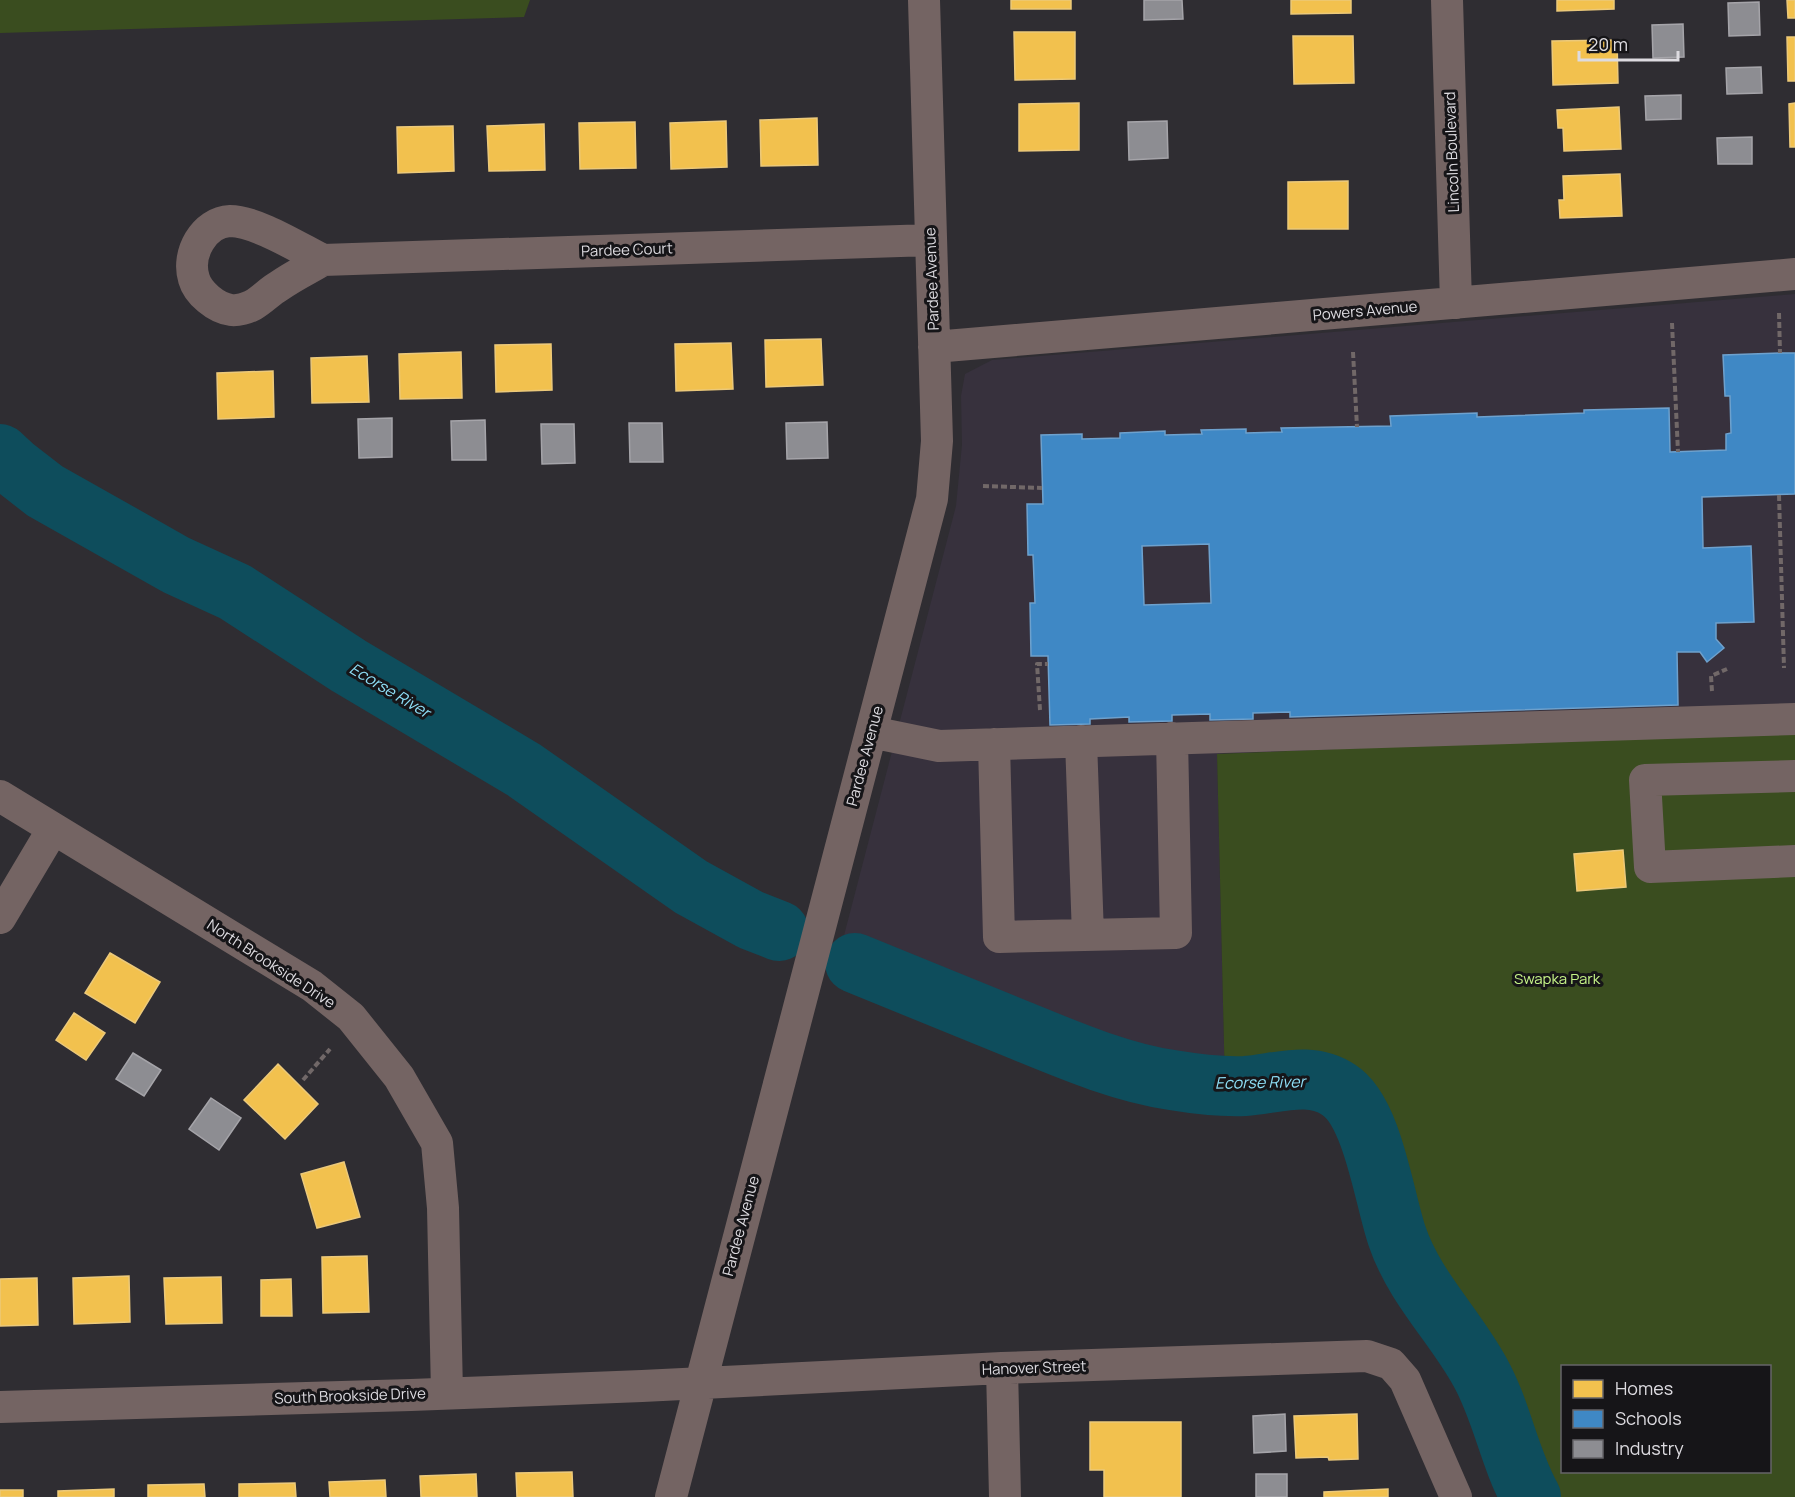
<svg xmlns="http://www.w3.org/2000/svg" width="1795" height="1497" font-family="Manrope,sans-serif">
<rect width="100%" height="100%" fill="#2f2d32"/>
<!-- built -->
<path fill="#37313d" d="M1795,294v436l-578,24 8,332 -53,-6 -31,-6 -52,-17 -43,-16 -205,-94 115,-441 6,-61 -1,-49 4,-22 27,-14z"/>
<!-- green -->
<path fill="#3a4d1f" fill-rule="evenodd" d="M0,0h530l-6,17 -524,16z
M1795,730v767h-264c-21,-38 -31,-83 -50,-123 -19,-39 -53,-71 -72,-110 -24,-47 -31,-142 -68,-173 -26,-21 -65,-9 -93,-6 -8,1 -16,1 -23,1l-8,-332zM1562,1366h208v106h-208z"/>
<!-- homes -->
<path fill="#f2c14e" stroke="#ecc97a" stroke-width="1.5" d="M1011,0h60v9h-60z
M1291,0h60v13l-60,1z
M1557,0h57v9l-57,2z
M1787,0h8v18h-7z
M1014,32h61v47l-60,1z
M1293,36h60l1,47 -60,1z
M1787,37h8v44h-7z
M1617,40l1,43 -65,2 -1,-44z
M1079,103v47l-60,1v-47z
M1795,103v44h-5l-1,-43z
M1619,107l2,42 -57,2 -1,-23h-5l-1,-18z
M817,118l1,47 -57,1 -1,-46z
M726,121l1,46 -56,2 -1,-46z
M635,122l1,46 -56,1 -1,-46z
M544,124l1,46 -56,1 -2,-45z
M453,126l1,45 -56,2 -1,-46z
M1620,174l2,42 -62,2 -1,-18h5l-1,-24z
M1348,181v48h-60v-47z
M821,339l2,46 -57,2 -1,-47z
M731,343l2,46 -57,2 -1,-47z
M551,344l1,46 -56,2 -1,-47z
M461,352l1,46 -62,1 -1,-45z
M367,356l2,46 -57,1 -1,-45z
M273,371l1,46 -56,2 -1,-46z
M1623,850l3,37 -49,4 -3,-37z
M110,953l50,29 -25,41 -50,-30z
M74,1013l31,20 -19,27 -30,-20z
M278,1064l40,40 -33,35 -41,-39z
M344,1162l16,55 -43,11 -16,-54z
M367,1256l2,56 -46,1 -1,-56z
M129,1276l1,46 -56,2 -1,-46z
M221,1277l1,46 -56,1 -2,-46z
M37,1278l1,47 -38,1v-47z
M291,1279l1,37h-31v-36z
M1357,1414l1,45 -29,1 -1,-3 -32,1 -2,-42z
M1090,1422h91v75h-77v-27h-14z
M572,1472l1,25h-56l-1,-24z
M476,1474l1,23h-56l-1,-21z
M385,1480l1,17h-56l-1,-15z
M295,1483l1,14h-57v-13z
M204,1484l1,13h-57v-12z
M114,1489v8h-56v-6z
M1388,1489v8h-64v-5z
M0,1490h23v7h-23z"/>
<!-- schools -->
<path fill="#3f88c5" stroke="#6ea1cd" stroke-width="1.5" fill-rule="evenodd" d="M1780,353h15v141l-93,3 1,51 48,-2 3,76 -38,1v16l8,9 -17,14 -7,-10h-23l1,53 -388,12v-5l-37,1v6l-43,1v-6l-38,1v6l-43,1v-5l-39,2v5l-40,1 -2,-69h-17l-1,-53h5l-2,-48h-5l-1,-51h16l-2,-69 41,-1v5l38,-1v-5l45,-2v4l37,-1 -1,-4 45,-1v4l36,-1 -1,-4 110,-2 -1,-10 87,-3v4l107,-4v-3l85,-2 1,44 56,-2v-16l5,-1 -1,-37h-5l-2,-41zM1209,544l2,59 -67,2 -2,-59z"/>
<!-- industry -->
<path fill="#8d8d92" stroke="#a5a4a9" stroke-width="1.5" d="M1144,0h38l1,19 -39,1z
M1759,2l1,33 -31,1 -1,-33z
M1683,24l1,33 -31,1 -1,-33z
M1761,67l1,26 -35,1 -1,-26z
M1681,95v24l-35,1 -1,-24z
M1167,121l1,37 -39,2 -1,-38z
M1752,137v27h-34l-1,-26z
M392,418v39l-33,1 -1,-39z
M485,420l1,40h-34l-1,-39z
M827,422l1,36 -41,1 -1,-36z
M629,423h33l1,39h-33z
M541,424h33l1,39 -33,1z
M133,1053l28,17 -17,26 -28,-17z
M211,1098l30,20 -22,32 -30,-21z
M1285,1414l1,37 -32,2 -1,-37z
M1256,1474h31v23h-31z"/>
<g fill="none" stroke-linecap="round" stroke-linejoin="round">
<!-- river -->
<path stroke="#0e4d5c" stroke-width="60" d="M0,454l14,13 31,24 131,74 59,27 114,74 175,104 167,117 60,33 28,11
M855,963c54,22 108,44 162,66 49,20 102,43 155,51 24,4 49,7 73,6 31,-2 65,-16 94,4 34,22 45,108 58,146 17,51 58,90 83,136 22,39 29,86 51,125"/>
<!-- path -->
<path stroke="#716868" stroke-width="4" stroke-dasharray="6 3" stroke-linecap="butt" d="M1779,313l1,40
M1672,323l6,129
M1353,352l4,75
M983,486l59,2
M1779,495l5,173
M1712,691l-1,-15 16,-7
M1040,710l-3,-46h11
M303,1080l27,-31"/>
<!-- minor -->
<path stroke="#746463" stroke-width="32" d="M1447,0l9,303
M323,260c-24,-12 -67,-39 -93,-39 -26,1 -44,33 -36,58 4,14 22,29 37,31 6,1 17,-2 22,-5 9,-5 17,-14 26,-19 14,-10 29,-17 44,-26l608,-20
M934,347l861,-73
M871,732l68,14 856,-27
M1081,741l7,194
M994,744l5,193 177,-4 -4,-195
M1795,776l-150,4 5,87 145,-6
M0,796l312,190 39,31 48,60 38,66 6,65 4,185
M0,918l53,-89
M1002,1368l3,129
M0,1407l411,-12 231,-9 360,-18 365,-12 24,8 14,16 51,117
M671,1497l261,-998 5,-58 -13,-441"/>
</g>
<g text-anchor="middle" stroke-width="6" stroke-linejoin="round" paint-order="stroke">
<!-- street labels -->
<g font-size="15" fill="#dddbe0" stroke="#161518">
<text transform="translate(1452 152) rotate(-92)" y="5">Lincoln Boulevard</text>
<text transform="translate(627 250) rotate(-2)" y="5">Pardee Court</text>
<text transform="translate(932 279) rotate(-92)" y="5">Pardee Avenue</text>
<text transform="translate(1365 311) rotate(-5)" y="5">Powers Avenue</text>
<text transform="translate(865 756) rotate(-75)" y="5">Pardee Avenue</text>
<text transform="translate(271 964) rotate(33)" y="5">North Brookside Drive</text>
<text transform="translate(741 1226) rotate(-75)" y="5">Pardee Avenue</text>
<text transform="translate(1034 1368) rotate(-2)" y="5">Hanover Street</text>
<text transform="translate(350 1396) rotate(-2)" y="5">South Brookside Drive</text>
</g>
<!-- park labels -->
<g font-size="15" fill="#c5f388" stroke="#161518">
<text x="1557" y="984">Swapka Park</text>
</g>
<!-- water labels -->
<g font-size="16" font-style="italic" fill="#8edff7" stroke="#161518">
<text transform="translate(390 690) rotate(31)" y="6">Ecorse River</text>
<text transform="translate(1260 1082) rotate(-1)" y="6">Ecorse River</text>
</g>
</g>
<!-- legend -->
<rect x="1561" y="1365" width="210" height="108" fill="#161518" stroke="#666468" stroke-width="1.5"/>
<rect x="1573" y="1380" width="30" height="18" fill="#f2c14e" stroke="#666468" stroke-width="1.5"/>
<text x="1615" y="1395" font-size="18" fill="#dddbe0">Homes</text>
<rect x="1573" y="1410" width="30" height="18" fill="#3f88c5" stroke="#666468" stroke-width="1.5"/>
<text x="1615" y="1425" font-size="18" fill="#dddbe0">Schools</text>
<rect x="1573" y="1440" width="30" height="18" fill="#8d8d92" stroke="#666468" stroke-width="1.5"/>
<text x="1615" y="1455" font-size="18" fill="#dddbe0">Industry</text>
<!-- scale -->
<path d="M1579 51v9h99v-9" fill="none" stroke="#dddbe0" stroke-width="3"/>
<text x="1588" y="51" font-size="18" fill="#dddbe0" stroke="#161518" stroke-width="4.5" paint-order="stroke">20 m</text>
</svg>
